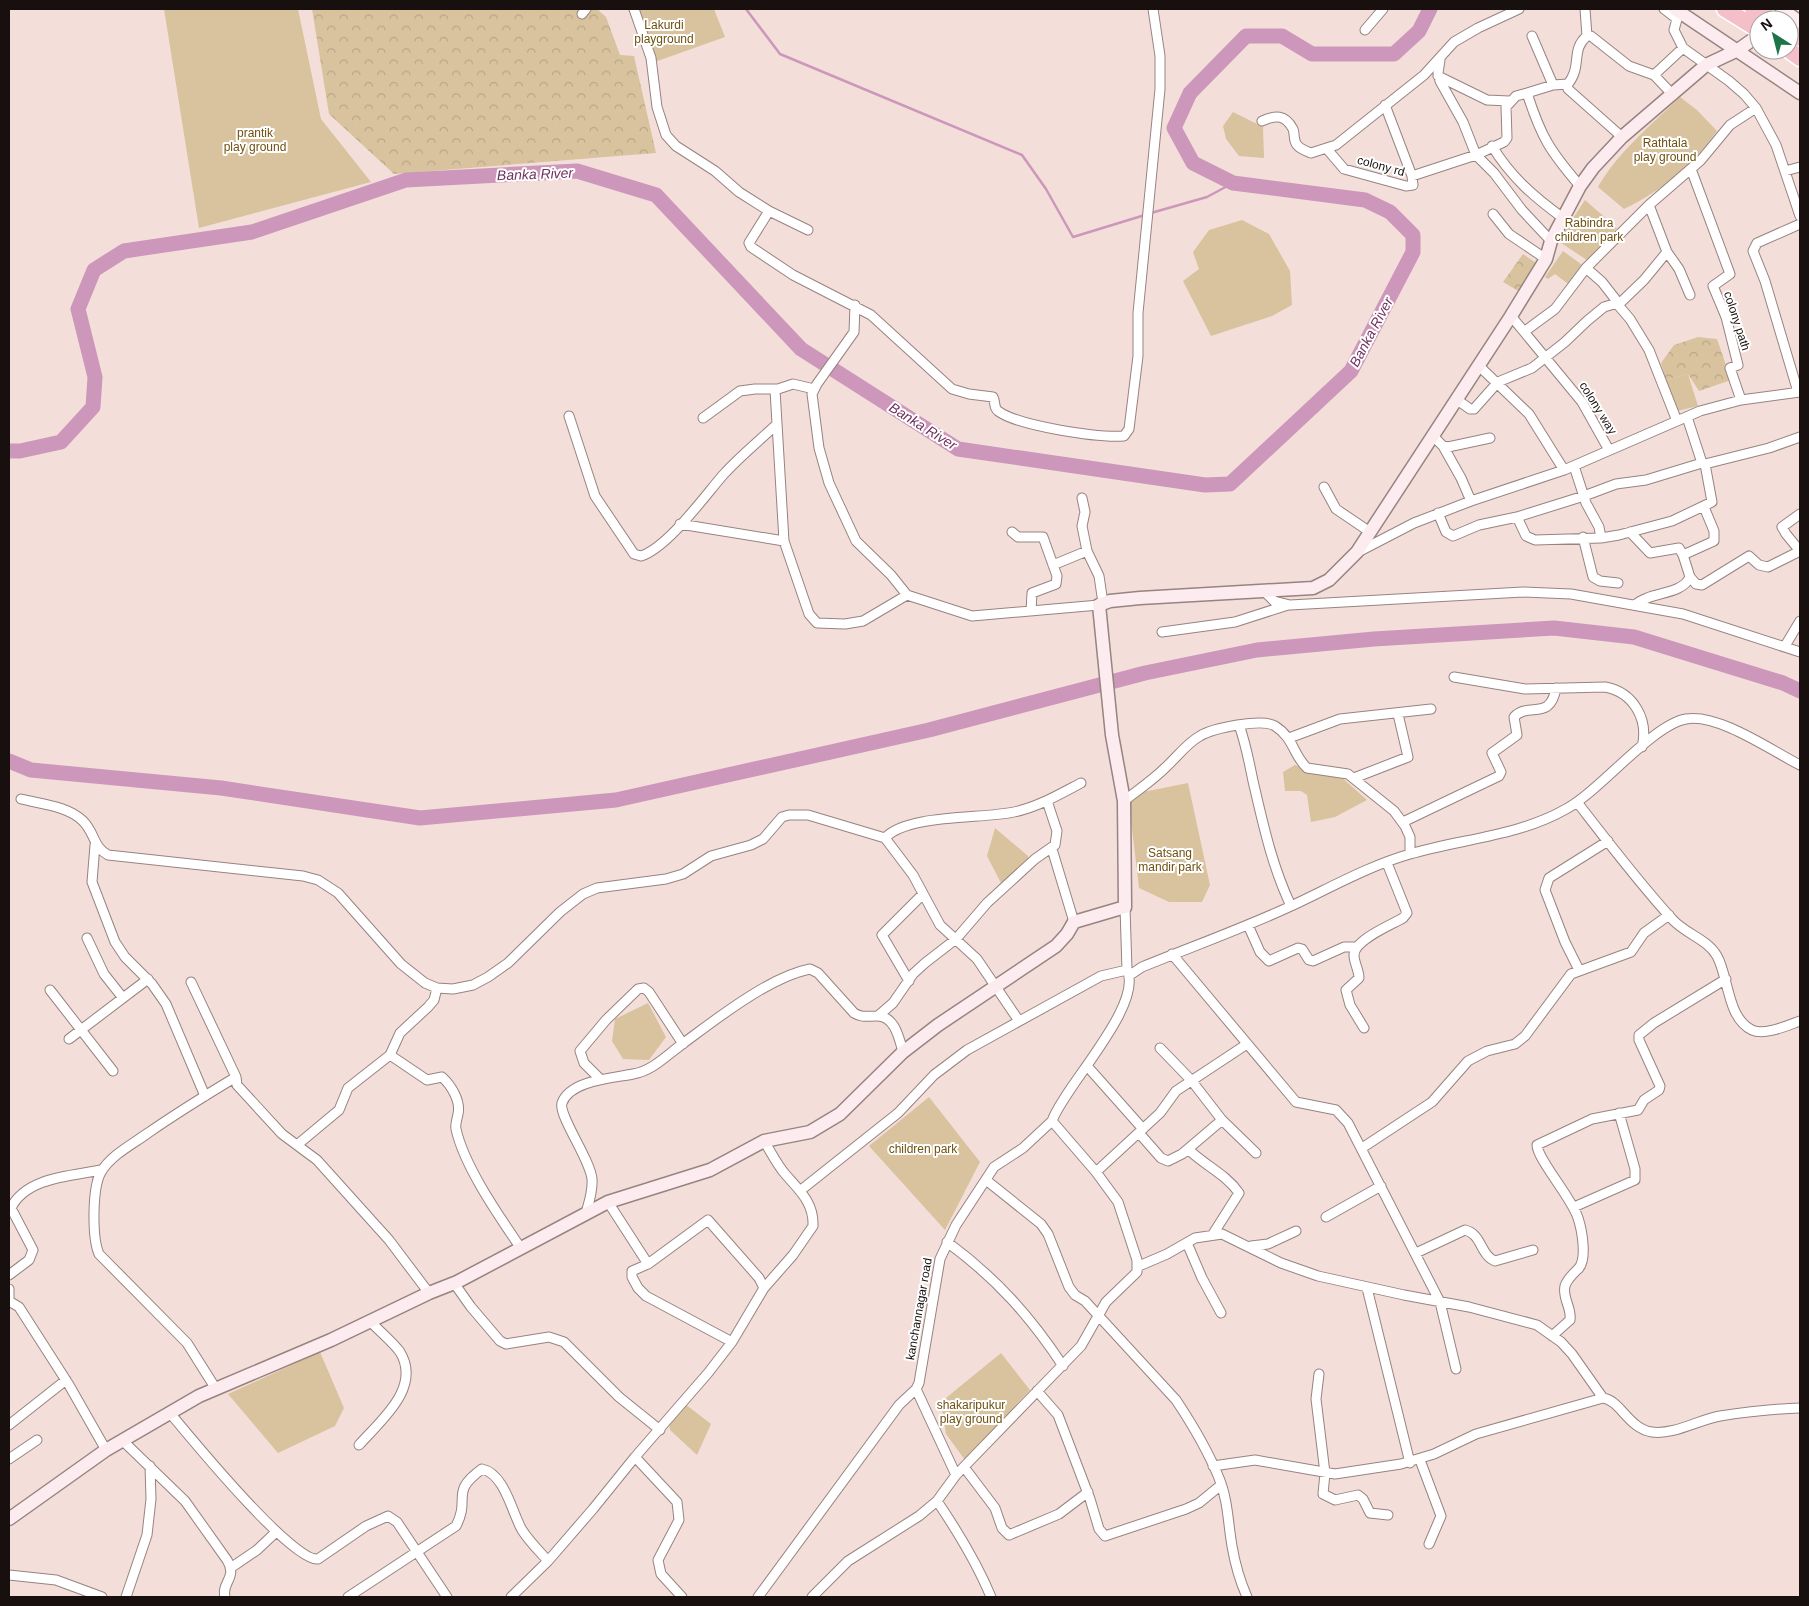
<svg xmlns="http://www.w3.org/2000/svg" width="1809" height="1606" font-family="Helvetica,sans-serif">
<defs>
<pattern id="forest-crowns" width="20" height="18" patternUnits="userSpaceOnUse" patternTransform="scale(1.25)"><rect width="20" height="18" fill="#d8c39e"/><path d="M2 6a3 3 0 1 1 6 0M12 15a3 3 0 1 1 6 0" fill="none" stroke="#b9a687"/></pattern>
</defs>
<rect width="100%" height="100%" fill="#f4deda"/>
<!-- green -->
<path fill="#d8c39e" d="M164,9h134l23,110 50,63 -172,46z
M628,9h86l11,28 -76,27z
M1680,97l17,13 20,21c-26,36 -54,59 -93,78l-26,-22c20,-35 53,-62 82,-90z
M1233,112l30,15 1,31 -25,-2 -13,-17 -3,-13z
M1585,200l32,28 -30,32 -29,-19z
M1242,220l27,14 21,37 2,34 -20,11 -61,20 -28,-55 16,-12 -6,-17 16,-22z
M1563,251l22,16 -14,19 -16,-12 -7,5 -3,-2z
M1688,374l10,32 -21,5 -14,-30z
M1295,765l15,6 29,4 28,25 -32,17 -24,5 -4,-27 -6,-4h-16l-2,-19z
M1188,783l22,102 -8,17h-33l-30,-14 -11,-93z
M995,828l33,28 1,6 -28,21 -14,-27z
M648,1003l18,34 -17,23 -26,-1 -11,-18 3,-22z
M929,1097l51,65 -35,68 -76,-84z
M320,1352l24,56 -9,18 -57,27 -50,-59z
M1001,1353l29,37 -65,70 -19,-26 -5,-32z
M685,1404l26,20 -14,31 -27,-25 -1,-10z"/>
<!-- forest -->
<path fill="url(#forest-crowns)" d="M312,9h285l9,8 14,38 14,1 22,97 -262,21 -65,-60z
M1523,254l16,11 -17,28 -19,-11z
M1698,337l19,2 14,41 -32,11 -11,-17 -22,6 -5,-17 13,-18z"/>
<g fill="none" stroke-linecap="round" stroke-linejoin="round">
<!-- stream -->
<path stroke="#cc97ba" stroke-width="2.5" d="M746,9l34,45 242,101 24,34 27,48 72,-22
M1151,213l56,-16 26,-14"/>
<!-- river -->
<path stroke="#cc97ba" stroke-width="15" d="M9,451h11l41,-9 32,-35 2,-30 -17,-68 16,-39 30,-19 128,-19 154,-52 171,-9 79,24 145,154 157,100 247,36 25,-1 121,-113 62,-119v-17l-23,-23 -25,-12 -132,-17 -40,-20 -19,-35 16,-35 56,-57h36l30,18h82l25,-23 11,-22
M9,761l22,9 190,18 199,30 196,-18 313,-70 216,-57 112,-23 117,-11 180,-11 80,9 149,46 17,8"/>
<defs>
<path id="street" d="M634,9l17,49 6,49 9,28 10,11 39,25 24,21 30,19 39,19
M1585,9l2,27
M1664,9l13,10 -3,11 9,18
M582,14l4,-5
M1365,30l18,-21
M1532,36l21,49
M1440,60l-2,13 2,8 23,41 13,33 28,-13 3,-4 -1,-31 10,-11 11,-3c14,44 23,58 53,93
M1438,76l49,24 22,1
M1527,93l26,-8 15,-1
M1673,95l-19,-20 29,-27 46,33 15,13 12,14 20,37 24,71
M1262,121c13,-6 23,-7 31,8 2,5 0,11 4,16 3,4 9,6 14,8l25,-8 88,-70 30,-33 24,-14 41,-19
M1622,137l-54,-48 -1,-4c16,-18 3,-35 20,-49h4l38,30 25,9
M1492,146c19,31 42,51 71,72
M1327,149l17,20 62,17 7,-1 -1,-9 -27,-71
M1691,169l39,105 -17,12 13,31 12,48 -8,3 11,32
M1785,171l15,-4
M1412,176l64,-21 18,18 28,37 29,31
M769,211l-20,32 2,4 42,28 78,40 81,74 17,5 24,3c3,5 0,10 5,14 20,15 100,27 126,25l5,-7 9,-73v-43l22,-224v-33l-7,-47
M1493,214l16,20 37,25
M1667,252l12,17 11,26
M1586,268l63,-63 52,-45 29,-35 26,-17
M1614,304l4,1 12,14 19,31 28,71
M855,305l-1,27 -37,52 -5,10 7,54 10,35 27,58 35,34 16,20
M1618,305l26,-25 23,-28 -18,-47
M1511,316l71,86 27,48
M1478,365l51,49 35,56
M775,390l9,151 25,73 8,9 28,1 18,-3 44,-26 65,21 127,-11
M1798,392l-33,-111 -12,-30 4,-8 43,-19
M1456,399l14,10h4l24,-27 34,-14 33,-26 22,-21 17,-14 10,-3 2,-4 -14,-18 -16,-14 -31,41 -30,22
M569,416l26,80 39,58 7,2c27,-9 63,-59 82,-81 16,-18 36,-34 54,-51
M1687,417l15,46 3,1 64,-16 31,-11
M703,418l37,-27 15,-2h23l15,-5 21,5
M1432,435l11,11 5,1 42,-9
M1443,446l18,32 10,23
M1574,466l12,37 13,24 2,11
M1324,487l12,22 34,23
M1438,513l8,19 7,4 26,-11 38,-8 67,-21 32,-12 30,-4 56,-17
M1800,514l-18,13 4,7 14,17
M1517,517l9,19 9,4 66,-2 18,-3 53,-14 40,-19 -7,-38
M680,524l104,17
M1012,532l6,5h25l14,39 -1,8 -24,9 -1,18
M1630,532l20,21 29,-5 4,7 7,22c-9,19 -40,14 -55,28
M1583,537l10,40 7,4 18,2
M1087,551l12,25 4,27
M1358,552l56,-29 57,-22 93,-31 136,-59 41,-11 59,-8
M1683,555l31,-14v-10l-10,-24
M1053,565l34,-14 -5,-25 3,-14 -3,-14
M1690,577l6,7 6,1 47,-29 10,9 9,2 32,-16
M1264,591l10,10 16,4 233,-13 48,2 112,20 117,38
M1162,632l73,-10 53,-17
M1785,646l15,-25
M1454,677l71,12 80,-2c28,5 44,32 37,60
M1239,725c7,19 10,37 14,56 10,43 19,85 38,125
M1289,738l51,-19 91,-10
M1354,778l54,-21 -10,-43
M21,799c20,5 47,7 62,22 12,12 10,26 25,34l195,21 15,4 20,13 63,71 24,19 12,5 16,1 20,-4 15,-8 20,-14 52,-51 23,-18 14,-6 69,-9 17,-5 28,-18 40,-11 12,-6 19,-22 7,-2h19l77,23 28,37 27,50 37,34 42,62
M1124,801c14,-11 29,-21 42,-34 11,-10 21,-24 34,-31 13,-8 62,-18 75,-10 19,12 18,29 32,42l41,6 46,37 11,15 5,11v17
M1577,802c31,40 62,81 96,118 13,14 34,19 44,36 12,22 10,62 35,74 13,6 36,-5 48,-9
M1403,822l96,-46 2,-4 -9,-19 25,-18 -3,-18c15,-16 36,5 42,-29
M885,838c22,-24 97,-19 129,-26 24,-5 46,-18 67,-29
M95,845l-3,37 23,60 10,15 27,27 14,20 39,92
M1052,849l22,73
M1248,925l12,27 9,9 29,-13 4,1 7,11 4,1 31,-14h12
M87,938l17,36 19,24
M1172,954l124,148 40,8 12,13 92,179 16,67
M1579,970l-14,-28 -20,-52 4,-12 59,-37
M1130,975l12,-8c49,-20 99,-38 147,-60 39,-18 79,-41 121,-53 51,-15 109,-18 156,-45 35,-19 86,-84 120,-90 32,-6 86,32 114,46
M909,981l-27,-46 41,-41
M191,982l45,95 1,8 45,49 35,26 72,80 40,53
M50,990l63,81
M878,1016l15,-13 20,-29 12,-11 31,-24 31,-36 48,-44 20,-14 2,-14 -10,-30
M1364,1028l-14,-23 -4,-15 13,-12c0,-8 -5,-15 -5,-23 0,-15 37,-30 49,-37l4,-5 -20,-50
M69,1039l79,-60
M1160,1048l31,32 31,40
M390,1055l37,25 15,-3c9,8 19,24 16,37 -1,6 -3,10 -2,15 8,37 43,87 64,118
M1087,1066l56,63
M600,1079l-16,-16 -4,-12 26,-31 32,-31 6,-1 5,4 34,52
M1139,1133l22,25 7,3 14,-7 40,-34 34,33
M297,1145l42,-35 9,-22 42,-33 10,-22 28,-26 6,-7 3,-12
M1362,1148l70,-46 36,-41 19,-10 28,-7 10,-8 46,-62 60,-22 13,-19 25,-18
M1188,1149c16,16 38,25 51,44l-26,41
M1096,1172l64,-59 16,-22 71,-47
M986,1180l55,44 7,10 21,53 6,8 10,6 91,99c16,24 32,51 43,78 9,22 9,45 13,68 3,18 8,35 15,51
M801,1190l97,-77 36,-38 33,-25 134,-74 26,-6
M608,1202l40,62 -16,7v6l6,11 8,8 86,46
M1574,1207l61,-27v-11l-16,-56
M586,1213c3,-11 7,-22 6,-34 -2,-20 -34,-64 -30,-76 8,-23 52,-25 71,-29 19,-3 33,-18 48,-29 34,-25 88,-68 129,-76l8,4 36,40c8,5 14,3 23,3 18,0 22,22 26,36
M1326,1217l55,-31
M947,1242c49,36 83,74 116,124
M1187,1243l15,35 19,35
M1251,1246l17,-2 28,-13
M1416,1253l49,-23c17,4 15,25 30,31l38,-11
M648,1264l60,-44 51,58 5,10
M1139,1266l28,-12 28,-16 27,-4 59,29 37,13 86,19 65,12 68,18 24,17 11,12 31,44
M9,1275l20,-15 4,-10 -22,-42c15,-31 61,-32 90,-38
M454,1283l17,24 29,34 6,3 43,-7 15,5 55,55 41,33
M1367,1288l43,175
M9,1289v11
M9,1301l10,6 50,78 37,65
M1552,1336l18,-16c2,-12 -8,-22 -5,-34 2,-7 9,-13 14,-18 8,-10 3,-38 -1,-50 -6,-20 -41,-59 -41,-73l55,-26 46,-9 6,-10 15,-10 1,-4 -21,-46v-5l15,-12 72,-44
M1319,1374l-3,25 9,74 -2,21 12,6 23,-5 5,4 7,14 18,2
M216,1389l-29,-46 -88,-89c-7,-16 -7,-66 2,-82 10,-17 32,-28 47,-39 29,-20 58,-38 88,-56
M1037,1391l21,24 32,84 9,30 6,7 81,-27 13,-6 22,-18
M170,1413c20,24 123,150 148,146l48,-33 22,-10 9,6 50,75
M9,1425l57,-45
M123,1441l62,60 42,59c11,18 -6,22 -2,37
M359,1445c21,-24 63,-57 41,-93 -8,-11 -21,-21 -30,-31
M635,1457l42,45 2,18 -21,40 3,14 21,23
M9,1459l28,-19
M1420,1460l21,56 -12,28
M1213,1466l42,-6 80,14 66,-10 33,-10 42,-20 127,-36c17,2 26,31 49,34 22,3 46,-12 68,-16 26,-4 53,-7 80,-8
M964,1467l31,41 7,20 7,7 50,-21 29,-22
M956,1475l-40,-86 3,-6 21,-124 16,-34 38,-58 29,-19 29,-27
M937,1501c21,31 40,62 54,96
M232,1567l25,-17 19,-18
M9,1575l47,5 46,17
M126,1597l21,-62 4,-36 -1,-33
M348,1597l108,-71c15,-29 -7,-33 26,-57 23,5 30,44 40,61 7,11 17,21 26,31
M511,1597l37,-36 45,-52 42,-52 73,-84 24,-31 32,-54 29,-33 20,-29c1,-23 -13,-35 -27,-51 -9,-10 -15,-23 -22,-34
M758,1597l141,-192 17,-16
M812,1597l36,-36 71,-45 18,-15 19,-26 125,-129 25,-44 31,-30v-12l-19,-58 -22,-30 -44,-51c12,-34 92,-116 75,-151l-2,-63"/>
<path id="secondary" d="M1675,9l125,84
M1782,9l18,13
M9,1519l97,-69 93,-54 132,-56 98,-47 28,-11 151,-80 102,-32 54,-29 46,-9 30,-18 63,-62 35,-27 118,-79 11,-12 7,-12 51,-15 -1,-106 -12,-66 -13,-130 11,-4 30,-3 173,-10 16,-8 28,-28 154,-236 35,-57 5,-18 29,-55 13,-18 29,-31 84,-72 32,-15 14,-10"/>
<path id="highway" d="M1725,9l34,21
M1753,9l19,11
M1789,31l11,7
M1789,50l11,8"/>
</defs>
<!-- street casing -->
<use href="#street" stroke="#978380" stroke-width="11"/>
<!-- secondary casing -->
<use href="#secondary" stroke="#978380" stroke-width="15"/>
<!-- highway casing -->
<use href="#highway" stroke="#fff" stroke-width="19"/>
<!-- street -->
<use href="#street" stroke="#fff" stroke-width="9"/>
<!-- secondary -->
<use href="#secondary" stroke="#fcecef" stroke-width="12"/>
<!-- highway -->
<use href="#highway" stroke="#f4bfc9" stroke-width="16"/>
</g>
<g text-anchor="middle" stroke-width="4" stroke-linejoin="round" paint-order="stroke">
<!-- park labels -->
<g font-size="12" fill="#6f5010" stroke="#fff">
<text x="664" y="29">Lakurdi<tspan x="664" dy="14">playground</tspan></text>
<text x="255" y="137">prantik<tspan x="255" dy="14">play ground</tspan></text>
<text x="1665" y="147">Rathtala<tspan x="1665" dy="14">play ground</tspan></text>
<text x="1589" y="227">Rabindra<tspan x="1589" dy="14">children park</tspan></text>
<text x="1170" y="857">Satsang<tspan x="1170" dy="14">mandir park</tspan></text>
<text x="923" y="1153">children park</text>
<text x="971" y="1409">shakaripukur<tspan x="971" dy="14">play ground</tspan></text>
</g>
<!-- street labels -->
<g font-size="12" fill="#17100e" stroke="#fff">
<text transform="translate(1381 166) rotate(15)" y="4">colony rd</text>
<text transform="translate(1737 321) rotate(72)" y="4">colony path</text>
<text transform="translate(1598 408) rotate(58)" y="4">colony way</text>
<text transform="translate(919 1309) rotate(-80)" y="4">kanchannagar road</text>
</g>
<!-- water labels -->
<g font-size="14" font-style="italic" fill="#71315e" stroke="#fff">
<text transform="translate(535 174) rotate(-2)" y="5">Banka River</text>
<text transform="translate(1371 332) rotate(-62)" y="5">Banka River</text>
<text transform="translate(923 426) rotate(32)" y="5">Banka River</text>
</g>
</g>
<!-- border -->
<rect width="1809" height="1606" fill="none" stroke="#17100e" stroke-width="20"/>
<!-- north arrow -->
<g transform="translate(1774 35) rotate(324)"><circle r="24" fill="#ffffff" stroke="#a29f9f"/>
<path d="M0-4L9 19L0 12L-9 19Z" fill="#1c7448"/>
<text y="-8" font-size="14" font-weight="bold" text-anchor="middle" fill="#17100e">N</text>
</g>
</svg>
